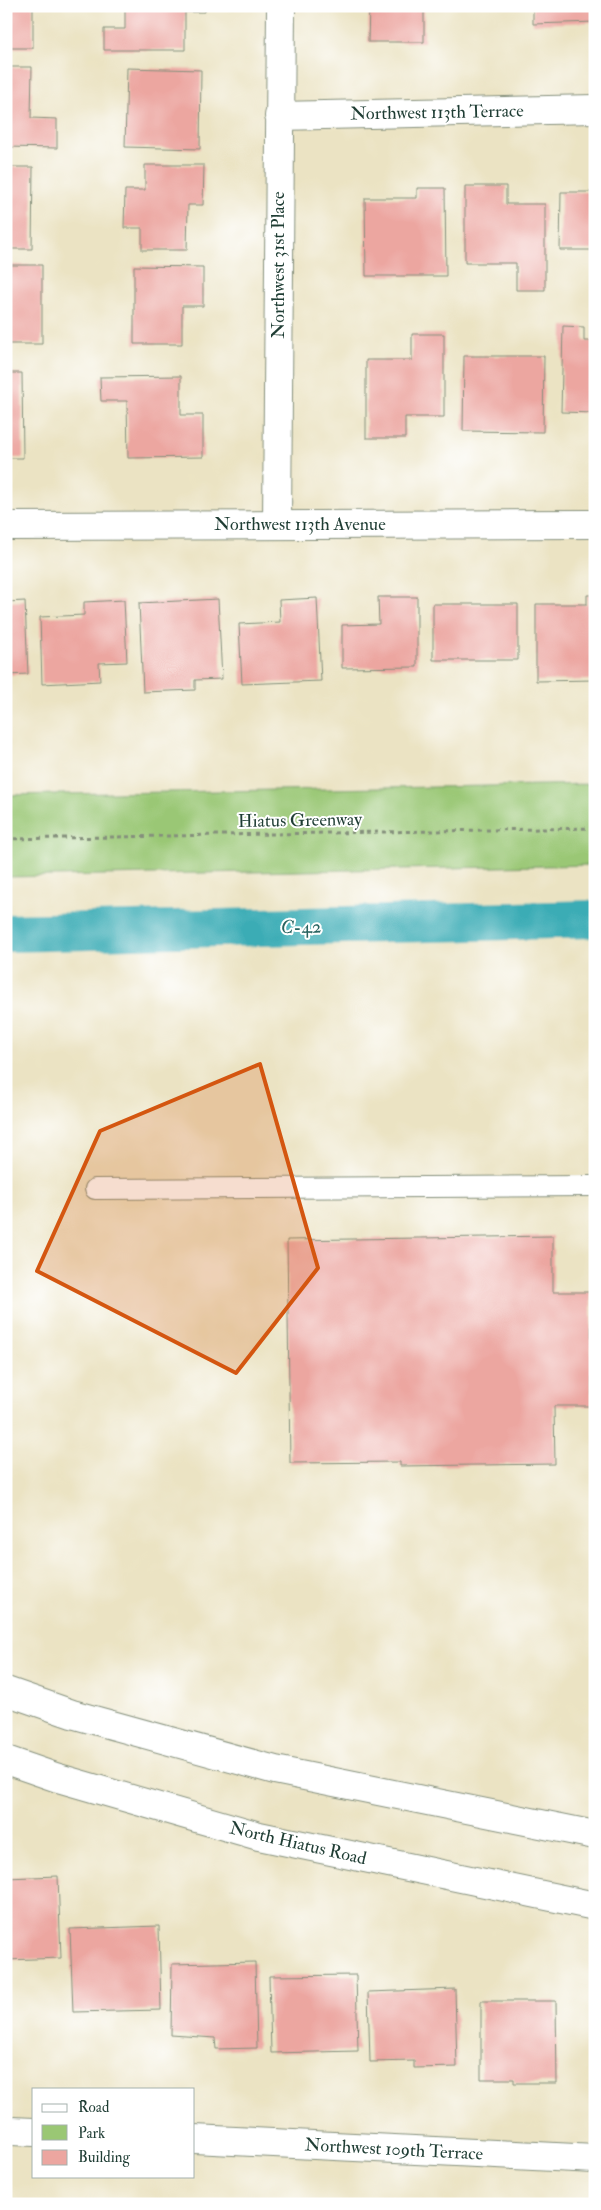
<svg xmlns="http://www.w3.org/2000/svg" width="601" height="2210" font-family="'IM FELL Double Pica',serif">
<rect width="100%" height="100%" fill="#fff"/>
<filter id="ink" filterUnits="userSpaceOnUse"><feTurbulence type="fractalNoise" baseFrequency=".02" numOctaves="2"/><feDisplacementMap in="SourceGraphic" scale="10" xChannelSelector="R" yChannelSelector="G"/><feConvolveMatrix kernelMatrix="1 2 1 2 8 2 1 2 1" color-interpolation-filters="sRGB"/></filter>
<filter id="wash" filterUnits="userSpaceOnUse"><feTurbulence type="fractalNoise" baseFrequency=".0096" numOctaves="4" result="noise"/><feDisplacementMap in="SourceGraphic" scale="20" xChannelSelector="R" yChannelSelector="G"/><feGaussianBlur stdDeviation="1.12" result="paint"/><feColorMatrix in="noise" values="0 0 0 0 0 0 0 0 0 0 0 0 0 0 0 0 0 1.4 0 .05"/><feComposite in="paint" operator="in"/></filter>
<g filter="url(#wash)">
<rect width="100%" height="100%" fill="#ebe3c3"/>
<!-- green -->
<path fill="#9ac774" stroke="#5c8254" d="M595,784v81l-589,12v-82z"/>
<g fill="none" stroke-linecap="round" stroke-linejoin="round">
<!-- canal -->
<path stroke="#3bacb5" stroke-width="38" d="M6,933l589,-14"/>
</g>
<g id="blocks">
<!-- building -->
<path fill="#eca6a0" d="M6,6h27v42h-27z
M125,6h80v6h-20v38h-81v-21h21z
M369,6h55v36h-56z
M533,6h62v16l-62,2z
M6,67h26l-1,51 26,1v29l-51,-1z
M127,68l74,2 -1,79 -75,-2z
M145,165h59l-1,40h-15l-1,45h-45v-22h-18l1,-38h20z
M6,167h27l-1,82h-26z
M465,186h41v18h39v86h-29v-27h-51z
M417,188h28l1,88h-80l-1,-78h52z
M561,192h34v58h-35z
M6,265h36v79h-36z
M134,266l69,1v39h-21v38h-48z
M563,326l21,1v14h11v72l-34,-1z
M412,334h32v83h-39v21h-39v-78h46z
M464,356h80l-1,76 -80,-1z
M6,373h16l1,85h-17z
M181,376v39h22v42l-75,1 -1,-57h-26l-1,-24z
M587,595h8v85l-59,1v-77h51z
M378,597h39v70l-75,1v-43l37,-1z
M317,598l4,83 -79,3 -3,-60 41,-2 -1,-22z
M218,599l4,80 -27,1v10l-52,2 -4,-89z
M124,600l3,62 -28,1 1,18 -58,3 -2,-67 44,-2v-13z
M25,601l3,73 -22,1v-73z
M433,604h85v56h-85z
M553,1236v56h38l1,114h-38l1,58 -155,2v-4l-110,1 -3,-223z
M58,1876l3,82 -55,2v-82z
M159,1926l2,84 -88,2 -3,-83z
M255,1962l2,86 -41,1 -1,-11 -44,-3 1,-71z
M356,1975l2,76 -87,2 -2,-77z
M455,1989l2,78 -43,1v-7l-44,1 -2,-70z
M481,2001h75l1,82h-43v-4h-33z"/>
</g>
</g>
<g filter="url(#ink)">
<use href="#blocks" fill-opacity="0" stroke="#85907c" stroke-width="1"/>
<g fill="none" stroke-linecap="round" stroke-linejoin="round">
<defs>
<path id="lane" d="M95,1189l500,-3"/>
<path id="street" d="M279,116l316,-7
M277,524l4,-518
M6,526l589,-2
M12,2131l22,1
M194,2139l401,20"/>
<path id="secondary" d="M6,1691l66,23 203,56 320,65
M6,1760l49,17 204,59 336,70"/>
</defs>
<!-- lane casing -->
<use href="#lane" stroke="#85907c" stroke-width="22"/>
<!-- street casing -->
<use href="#street" stroke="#85907c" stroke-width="30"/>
<!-- secondary casing -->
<use href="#secondary" stroke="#85907c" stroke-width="30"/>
<!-- path -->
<path stroke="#85907c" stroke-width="3" stroke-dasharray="4 4" stroke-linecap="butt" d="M6,839l589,-11"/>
<!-- lane -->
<use href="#lane" stroke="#fff" stroke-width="20"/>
<!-- street -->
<use href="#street" stroke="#fff" stroke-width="28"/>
<!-- secondary -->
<use href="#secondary" stroke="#fff" stroke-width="28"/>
</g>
</g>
<!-- marked area -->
<path fill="#d45610" fill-opacity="0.2" stroke="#d45610" stroke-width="4" stroke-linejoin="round" d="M260,1064l58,204 -82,105 -199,-102 63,-140z"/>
<g text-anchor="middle" stroke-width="4" stroke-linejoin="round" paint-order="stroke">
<!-- street labels -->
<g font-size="18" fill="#1f3d34" stroke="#fff">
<text transform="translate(437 112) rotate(-1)" y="6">Northwest 113th Terrace</text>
<text transform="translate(278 265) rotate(-90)" y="6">Northwest 31st Place</text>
<text x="300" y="530">Northwest 113th Avenue</text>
<text transform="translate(300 820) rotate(-1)" y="6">Hiatus Greenway</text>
<text transform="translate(298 1843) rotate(13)" y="6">North Hiatus Road</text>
<text transform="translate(394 2149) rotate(3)" y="6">Northwest 109th Terrace</text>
</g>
<!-- water labels -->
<g font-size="19" font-style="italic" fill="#296461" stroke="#fff">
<text transform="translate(301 926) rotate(-1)" y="7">C-42</text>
</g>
</g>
<!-- margin -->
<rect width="601" height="2210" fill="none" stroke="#fff" stroke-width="25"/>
<!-- legend -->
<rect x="32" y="2088" width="162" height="90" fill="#ffffff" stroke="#a5b1ae"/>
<rect x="42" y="2104" width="25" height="8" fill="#ffffff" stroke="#a5b1ae"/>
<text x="78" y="2112" font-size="15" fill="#1f3d34">Road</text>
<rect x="42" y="2125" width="25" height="15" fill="#9ac774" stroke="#a5b1ae"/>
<text x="78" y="2138" font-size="15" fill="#1f3d34">Park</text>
<rect x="42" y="2150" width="25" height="15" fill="#eca6a0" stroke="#a5b1ae"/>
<text x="78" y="2162" font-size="15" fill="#1f3d34">Building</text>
</svg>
